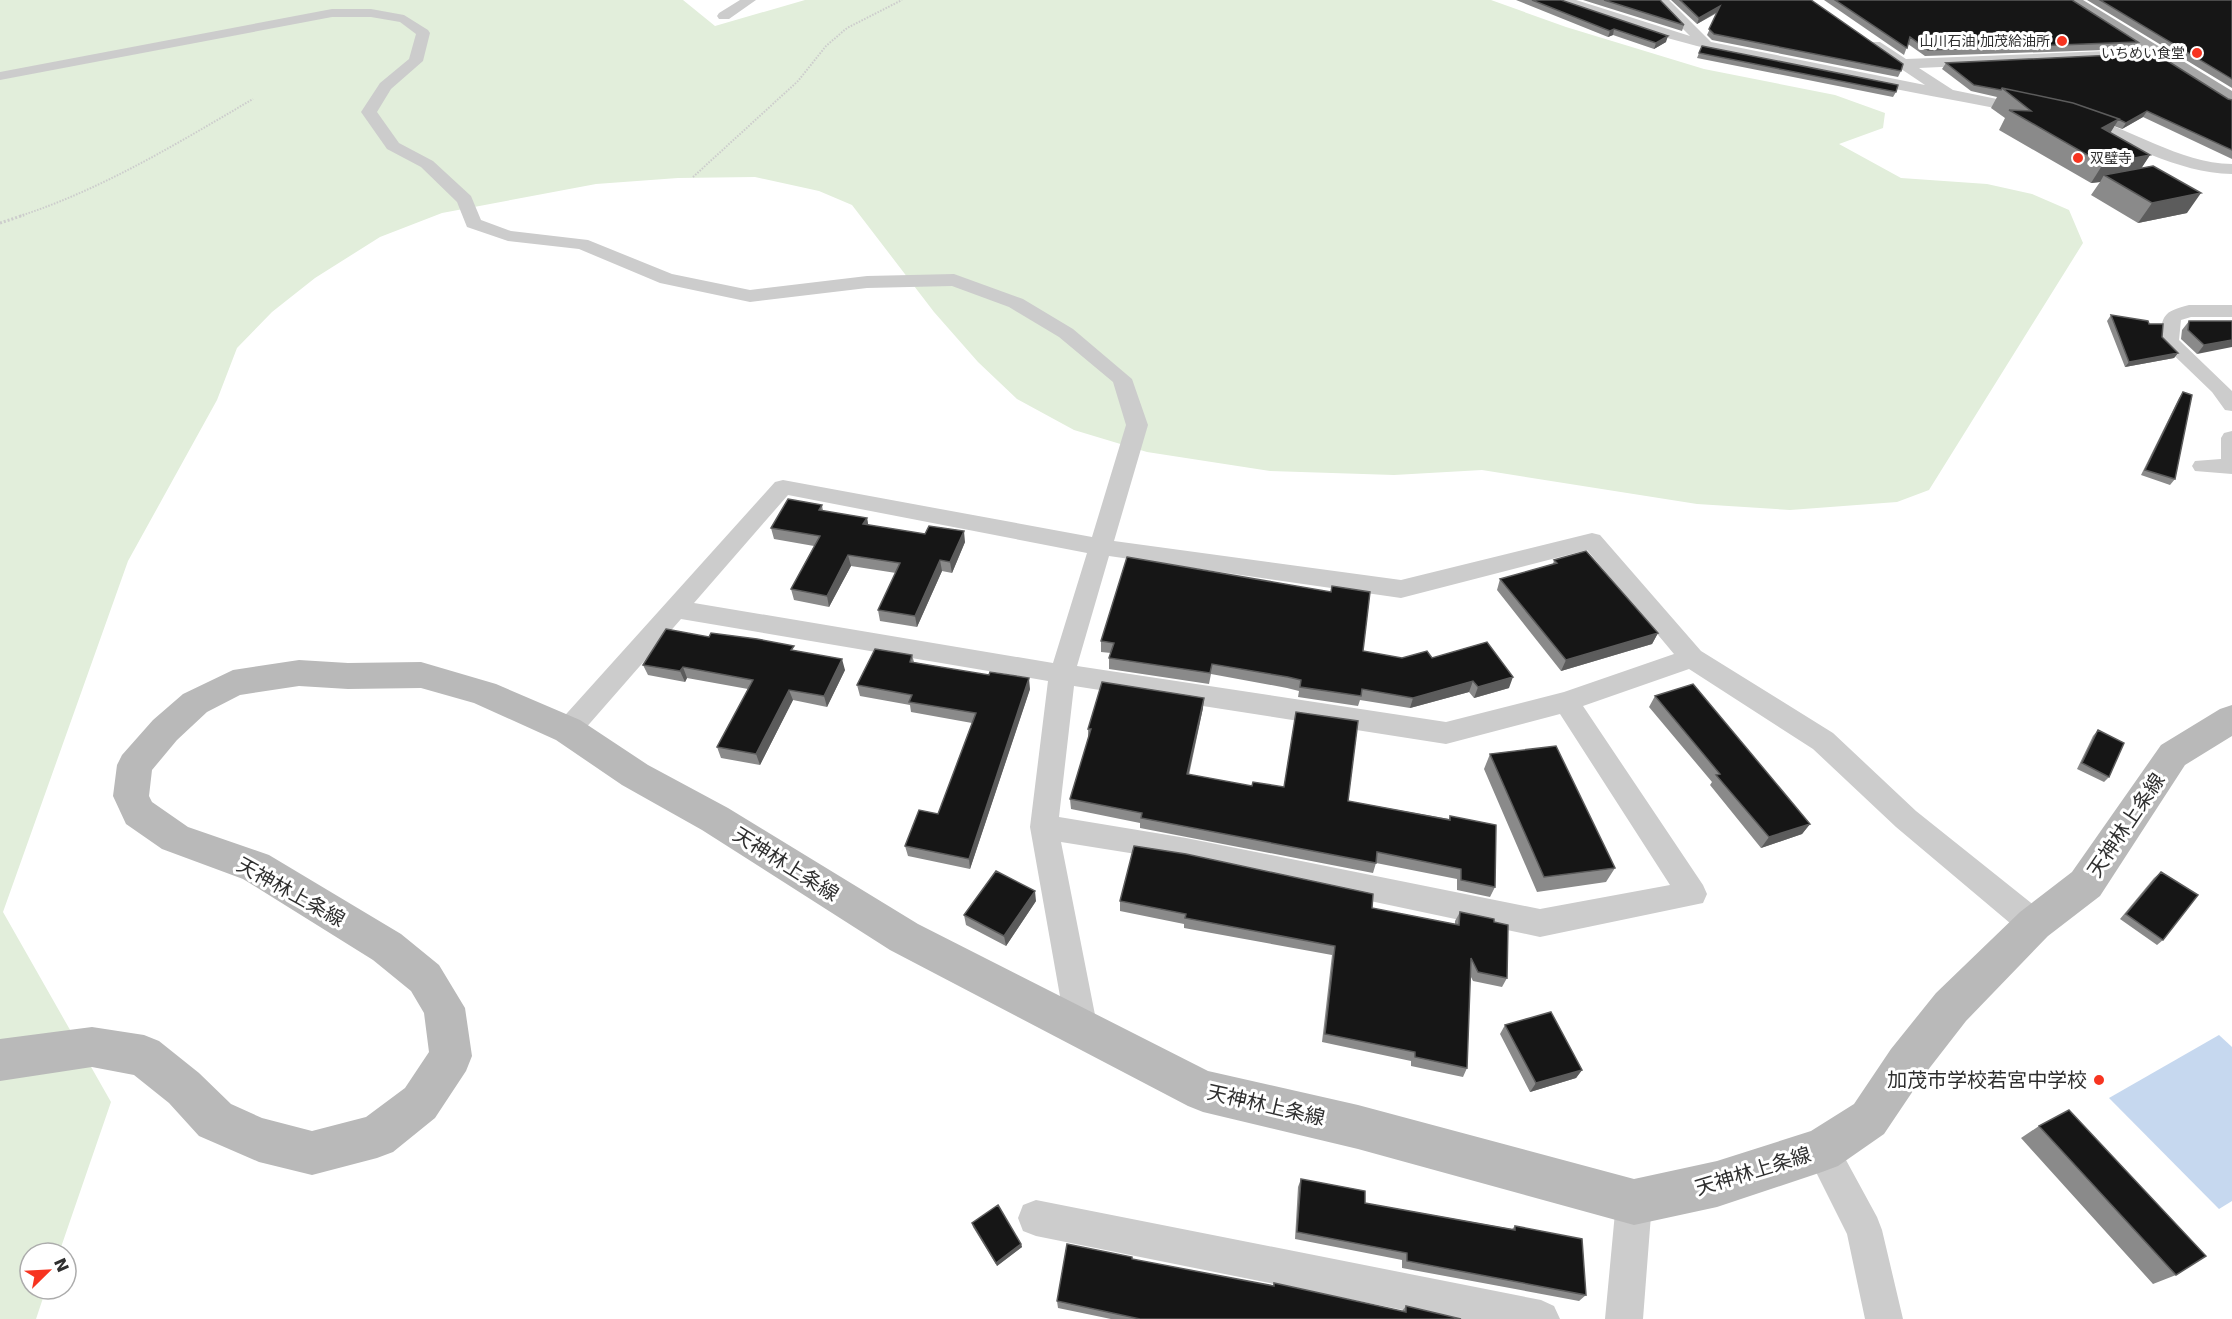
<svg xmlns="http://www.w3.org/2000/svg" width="2232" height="1319" font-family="'DejaVu Sans','Noto Sans JP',sans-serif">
<rect width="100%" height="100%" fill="#fff"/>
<!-- green -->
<path fill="#e2eedb" d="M0,0h683l32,26 90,-26h686l75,27 138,42 131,26 50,18 -2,15 -44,16 62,34 86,6 45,10 37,16 14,33 -154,247 -32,12 -107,8 -93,-6 -215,-34 -88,5 -124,-4 -123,-19 -73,-22 -57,-31 -39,-37 -44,-50 -82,-107 -33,-14 -64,-14 -77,1 -82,6 -154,29 -62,24 -65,41 -43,34 -35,36 -20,52 -89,161 -125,351 108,190 -52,151h-29v36h16l-10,30h-36z"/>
<!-- water -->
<path fill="#c6d8ef" d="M2219,1035l13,12v154l-13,8 -110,-111z"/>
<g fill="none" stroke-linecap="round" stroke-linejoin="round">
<!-- path-far1 -->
<path stroke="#ccc" stroke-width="2" stroke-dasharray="1.5 1.5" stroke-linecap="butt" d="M693,177l105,-96 28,-35 21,-18 55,-28
M20,216c83,-27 158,-73 233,-117"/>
<!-- path -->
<path stroke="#ccc" stroke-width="3" stroke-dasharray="2 2" stroke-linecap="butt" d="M0,223l24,-8"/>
<!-- street -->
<path fill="#ccc" fill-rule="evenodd" d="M740,0h16l-27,19h-10l-2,-3 2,-3z
M1556,0h20l114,36 -36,-36h15l42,42 214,43 -55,-37 -2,-3 2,-3h10l26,17 250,-10 7,4 -7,4 -237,11 34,22 78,16 3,3 -3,3 -5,2c-158,-31 -316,-55 -468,-111z
M332,9h39l33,6 24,15 2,3 -7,28 -32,28 -14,23 22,31 34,18 38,35 10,24 30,11 77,9 84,34 78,16 117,-14 87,-2 69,25 50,30 59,50 16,46 -34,116 287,39 191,-47 8,2 101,116 132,82 83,78 129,103 4,10 -4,10 -11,4 -11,-4 -127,-107 -83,-78 -124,-80 -106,37 120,179 4,9 -4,9 -163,34 -354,-75 -125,-20 37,188 -5,11 -11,4 -11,-4 -5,-11 -36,-203 18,-146 -367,-62 -104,119 -9,3 -9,-3 -4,-8 4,-8 216,-240 8,-2 309,57 34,-112 -13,-43 -54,-45 -50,-30 -57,-21 -85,2 -117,14 -90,-19 -81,-34 -71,-8 -41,-14 -10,-25 -36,-35 -34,-18 -26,-37 19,-29 29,-24 7,-25 -16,-12 -29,-5h-39l-332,63v-8zM788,495l299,58 -34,110 -359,-60zM1587,550l87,104 -110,38 -118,30 -369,-56 32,-110 292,42zM1074,686l372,58 114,-30 110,171 -130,24 -354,-71 -127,-21z
M2080,115c52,13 98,48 152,49v10c-56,-1 -106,-33 -158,-51l-2,-3 2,-3z
M2189,305h43v12h-41l-10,3 -2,20 53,51v20l-7,-1 -13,-18 -53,-51c4,-26 3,-29 30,-36z
M2232,431v43l-37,-3 -3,-5 3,-5 26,-2v-21l3,-5z
M1822,1133l12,5 43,79 5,13 21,89h-38l-18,-85 -42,-84 5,-12z
M1634,1184l13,5 5,13 -9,117h-38l11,-117 5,-13z
M1036,1200l505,100 13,6 6,13h-112l-412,-83 -13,-5 -5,-13 5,-13z"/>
<!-- secondary -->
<path fill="#b9b9b9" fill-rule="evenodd" d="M299,660l49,3 73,-1 75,22 84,36 68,45 80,43 190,116 290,147 150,34 276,74 83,-18 94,-30 43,-27 37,-55 45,-56 84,-81 52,-40 89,-127 59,-36 12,-4v31l-47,29 -85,131 -52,40 -82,85 -45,58 -37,55 -46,32 -16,6 -105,35 -83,18 -276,-76 -155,-37 -15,-6 -298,-156 -188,-120 -80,-45 -66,-45 -82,-37 -53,-15 -73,1 -49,-3 -59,9 -33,17 -30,28 -25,30 -3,26 3,6 36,25 81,28 132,79 38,31 26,43 7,48 -6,15 -31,47 -42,34 -16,6 -65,17 -53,-13 -60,-26 -30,-33 -35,-28 -42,-8 -92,14v-42l92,-12 52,8 15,6 40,32 32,31 31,14 50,13 54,-14 39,-29 24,-36 -5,-39 -13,-22 -38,-31 -130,-81 -81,-30 -36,-25 -13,-28 4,-31 5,-10 31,-35 30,-26 50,-24z"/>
<!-- primary -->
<path fill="#a7a7a7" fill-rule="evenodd" d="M2062,0h21l149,91v15l-7,-2z"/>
</g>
<!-- wall -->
<path fill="#8a8a8a" d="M1516,0h45l105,42 -12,7 -41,-14 -5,2z
M1583,0h77l24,25 -2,6z
M1671,0h140l90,71 -3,6 -186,-37 -5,-5 10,-22 -20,11z
M1824,0h248l66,42 -4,7 -209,7 -17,-12 -4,11z
M2087,0h145v88z
M1699,53l197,39 -3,5 -196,-39z
M1946,63l286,37v59l-89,-42 -21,12 -8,-3 -4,7 40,22 -9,13 46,45 -49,10 -47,-28 9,-13 -9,1 -92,-53 6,-12 -14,-10 6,-11 -26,-6 -29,-22z
M2111,315l38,9 29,29 -4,5 -49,9 -18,-46z
M2189,321h43l-35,33 -16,-15 1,-9z
M2183,392l-8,87 -5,6 -29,-10 38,-77z
M822,505l1,6 44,7 1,7 97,17 -13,31 -10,-2 -25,56 -37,-6 -2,-11 18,-37 -45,-7 -22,41 -35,-7 -3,-11 23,-43 -40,-7 -3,-11z
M1554,560l104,73 -6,11 -91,27 -64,-81 3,-11 53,-15z
M1331,592l32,59 39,7h30l77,30 -35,10 -5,-6 -59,16 -50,-8 -2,6 -60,-9 1,-6 -12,-3 -76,-14 -2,10 -100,-15v-11l2,-5 -10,-1v-11z
M795,650l50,20 -18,37 -34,-7 -33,65 -39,-7 -4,-11 31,-58 -61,-11 -2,4 -37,-7 -5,-10z
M912,655l2,7 116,27 -60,180 -62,-13 -3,-10 33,-32 34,-91 -61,-11 -1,-7 -50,-9 -3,-11z
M1655,696l155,128 -8,10 -41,14 -51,-63 2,-3 -63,-75z
M1203,708l-14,67 63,11 96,15 101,18 1,-3 45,71 -5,10 -33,-7v-11l-81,-16 -3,10 -233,-45v-5l-69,-14 -1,-10 18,-60v-10z
M2098,730l11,47 -5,5 -27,-13 16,-33z
M1490,754l125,114 -9,14 -69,10 -53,-123z
M2161,872l2,68 -6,5 -37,-26 34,-41z
M1036,901l-30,45 -40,-21 -2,-10z
M1120,901l252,7 83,16v-3l5,-9 34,10 13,56 -5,9 -29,-6 -3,-6 -3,93 -4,9 -52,-11v-5l-89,-19 10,-87 -148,-27v-4l-64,-13z
M1505,1025l77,45 -6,8 -46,14 -30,-58z
M2039,1126l137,149 -23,9 -132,-146z
M1301,1179l64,24 147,26 3,-3 71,69 -7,6 -177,-33v-8l-107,-21 3,-52z
M972,1223l49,21 1,3 -25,19 -24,-39z
M1132,1259l141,27 1,-3 128,28 4,-5 55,13h-350l-53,-11 -1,-7z"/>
<!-- shaded-wall -->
<path fill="#5c5c5c" d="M1720,6l-3,6 -20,12 2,-6z
M1614,29l-1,6 -5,2 2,-6z
M1668,36l-2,6 -12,7 2,-6z
M2147,111l-4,6 -21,12 4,-6z
M2119,119l-12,19 -5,-10z
M2150,155l-13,20h-33l-4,7 -9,1 12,-19z
M2201,193l-14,20 -49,10 14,-20z
M2232,340v7l-35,7 7,-9z
M2178,353l-4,5 -49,9 4,-5z
M867,518l2,11 -6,-5z
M964,531l1,11 -13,31 -2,-11z
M848,555l3,11 -22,41 -2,-11z
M940,560l2,11 -25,56 -2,-11z
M1658,633l-6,11 -91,27 5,-11z
M842,659l3,11 -18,37 -3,-11z
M683,667l4,11 -2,4 -5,-11z
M1513,677l-4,11 -35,10 4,-11z
M1029,678l1,11 -60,180 -1,-10z
M1473,681l-4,11 -59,16 3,-10z
M789,690l4,10 -33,65 -4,-11z
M1204,698l-1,10 -17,77 1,-11z
M1810,824l-8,10 -41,14 8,-11z
M1035,891l1,10 -30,45 -2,-10z
M1582,1070l-6,8 -46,14 6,-9z
M1021,1244l1,3 -25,19 -1,-3z"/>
<!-- building -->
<path fill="#161616" stroke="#5c5c5c" stroke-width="1.5" d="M1532,0h29l107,36 -12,7 -42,-14 -4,2z
M1604,0h56l24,25z
M1680,0h131l92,64 -2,7 -187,-37 -5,-5 11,-23 -21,12z
M1835,0h237l66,42 -210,8 -18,-13 -3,11z
M2100,0h132v79z
M1702,46l196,39 -2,7 -197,-39z
M2155,53l73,46 4,1v50l-85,-39 -21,12 -8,-4h1l-46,-16 -71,-15 -1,2 -27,-5 -28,-22z
M2002,88l71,15 46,16 -17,9 48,27 -47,9 -94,-54 22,1z
M2153,166l48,27 -49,10 -48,-28z
M2111,315l37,6 1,3h14l-1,13 16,16 -49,9z
M2189,321h43v19l-28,5 -16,-15z
M2183,392l9,3 -17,84 -30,-9z
M788,499l34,6 -3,5 48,8 -4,6 62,10 4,-8 35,5 -14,31 -10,-2 -25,56 -37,-6 22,-47 -52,-8 -21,41 -36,-7 29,-53 -49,-8z
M1586,551l72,82 -92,27 -66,-81 57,-16 -3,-3z
M1127,557l204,35 1,-6 38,6 -7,59 39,7 25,-7 5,7 55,-16 26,35 -35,10 -5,-6 -60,17 -51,-9 -1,7 -61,-9 1,-7 -13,-3 -76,-13 -2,9 -101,-15 5,-15 -13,-2z
M666,629l43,8 2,-4 46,6 37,7 -3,4 51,9 -18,37 -35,-6 -33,64 -39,-7 36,-67 -70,-13 -3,4 -37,-6z
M875,649l37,6 -2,7 79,13 1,-3 39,6 -60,181 -64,-13 14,-36 19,4 38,-101 -67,-11 3,-7 -55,-10z
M1102,682l102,16 -17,76 65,12 1,-4 31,5 12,-75 62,9 -10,80 102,19v-4l46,9 -1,62 -34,-7v-11l-84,-17 -1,11 -235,-45 1,-5 -72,-14 21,-70h-3z
M1693,684l117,140 -41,13 -53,-62 4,-1 -65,-78z
M2098,730l26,13 -15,34 -27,-14z
M1556,746l59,122 -71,9 -54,-123z
M1134,846l52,8 187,40 -1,14 87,17 1,-13 34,7v3l14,3 -1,53 -29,-6 -7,-14 -4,110 -52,-11v-5l-90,-18 10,-88 -150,-28 1,-4 -66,-13z
M996,871l39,20 -31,45 -40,-21z
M2161,872l37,23 -35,45 -37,-26z
M1551,1012l31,58 -46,13 -31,-58z
M2069,1110l137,146 -30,19 -137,-149z
M1301,1179l64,12v12l150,27v-4l67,13 4,56 -179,-34v-8l-110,-21z
M998,1205l23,39 -25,19 -24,-40z
M1067,1244l65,13v2l142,27v-3l132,29v-6l55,13h-321l-83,-18z"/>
<!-- markers -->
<g fill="#f73420" stroke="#fff" stroke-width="2">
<circle cx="2062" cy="41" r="6"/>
<circle cx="2197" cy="53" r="6"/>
<circle cx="2078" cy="158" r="6"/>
<circle cx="2099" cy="1080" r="6"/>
</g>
<g text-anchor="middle" stroke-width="6" stroke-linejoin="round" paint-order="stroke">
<!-- far-poi labels -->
<g font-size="14" fill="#2f2f2f" stroke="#fff" text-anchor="end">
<text x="2050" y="46">山川石油 加茂給油所</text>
<text x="2185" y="58">いちめい食堂</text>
<text x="2090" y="163" text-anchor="start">双璧寺</text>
</g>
<!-- near-street labels -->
<g font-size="20" fill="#2f2f2f" stroke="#fff">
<text transform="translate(2126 825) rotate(-56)" y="7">天神林上条線</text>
<text transform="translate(786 864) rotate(32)" y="7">天神林上条線</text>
<text transform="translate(291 892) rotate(29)" y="7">天神林上条線</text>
<text transform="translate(1266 1105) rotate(13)" y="7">天神林上条線</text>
<text transform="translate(1753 1171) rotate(-17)" y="7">天神林上条線</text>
</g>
<!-- near-poi labels -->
<g font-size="20" fill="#2f2f2f" stroke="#fff" text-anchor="end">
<text x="2087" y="1087">加茂市学校若宮中学校</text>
</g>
</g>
<!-- north arrow -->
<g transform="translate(48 1271) rotate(66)"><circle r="28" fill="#ffffff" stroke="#acacac" stroke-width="1.5"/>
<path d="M0-4.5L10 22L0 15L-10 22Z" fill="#f73420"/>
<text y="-9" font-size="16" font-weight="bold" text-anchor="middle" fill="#2f2f2f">N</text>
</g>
</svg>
